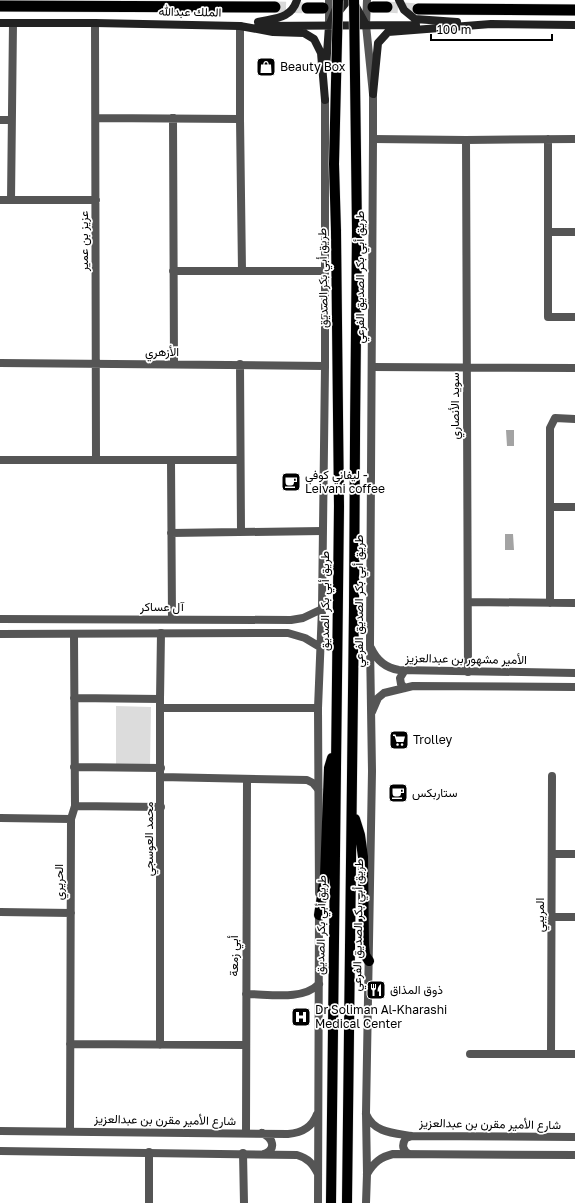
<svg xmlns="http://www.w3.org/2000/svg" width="575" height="1203" font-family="'Golos Text',Vazirmatn,sans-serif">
<rect width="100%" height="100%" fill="#fff"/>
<!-- green -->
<path fill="#dcdcdc" d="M116,706l35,1 -1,58 -34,-1z"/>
<!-- water -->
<path fill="#a3a3a3" d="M506,430h8v16h-7z
M505,534h8l1,16h-9z"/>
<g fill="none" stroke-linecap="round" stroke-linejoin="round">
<!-- trunk-tunnel -->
<path stroke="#d9d9d9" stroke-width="11" stroke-dasharray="11 5.5" stroke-linecap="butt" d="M275,7l32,1
M387,7l31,2"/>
<defs>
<path id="primary" d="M355,819l5,16 3,22 1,88 1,10 4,6
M319,915l6,-39 4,-108 3,-10
M331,1203l8,-697 -3,-275
M347,1203c2,-199 5,-398 7,-596 1,-126 1,-251 3,-377"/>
<path id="trunk" d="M0,6l275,1
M373,7h14
M307,8h16
M418,9l157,1"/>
</defs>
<!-- primary casing -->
<use href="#primary" stroke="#dbdbdb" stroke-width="11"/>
<!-- trunk casing -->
<use href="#trunk" stroke="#dbdbdb" stroke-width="12"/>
<!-- minor -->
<path stroke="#555" stroke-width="8" d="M95,23l1,437
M240,26v93l2,152
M96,118l144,1
M173,118l1,246
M0,120h11
M373,139l93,1 109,-1
M548,139v178h27
M466,140l2,532
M0,200h96
M11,200l2,-177
M548,232h27
M173,271h151
M0,363l325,3
M240,364l1,168
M372,367l203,1
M0,460h240
M171,460l1,159
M550,507h25
M171,533l151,-2
M468,602l107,1
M550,603v-175l5,-10 20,1
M74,698l86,1
M161,708h157
M74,767l87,1
M161,777l146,3 6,3 5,6
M75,806l86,1
M0,818l71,1
M552,854h23
M0,912l71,1
M552,917h23
M246,994c23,0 56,7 73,-10
M70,1044l176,1
M160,1045v-346l1,-66
M470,1054h105
M551,1054l1,-278
M70,1131l1,-312 4,-13 -1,-171
M246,1133l1,-354
M243,1153l1,50
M149,1203v-51"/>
<!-- tertiary -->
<path stroke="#555" stroke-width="8" d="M329,26v-26
M0,619l291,1 12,-2 19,-9
M0,634l288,-1 17,5 15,9
M371,648c6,13 15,20 28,22l176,3
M405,670l-5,8 1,6 4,4
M372,712l6,-14 6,-5 29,-7 162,1
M319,893l-1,-185 4,-99 3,-243v-266
M366,1114c8,19 28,19 46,22l163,1
M0,1131l288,3c13,-1 24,-6 29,-20
M262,1133c11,5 15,16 2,21
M0,1151l297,4c11,3 16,9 21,19
M409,1154c-6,-3 -8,-9 -3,-16l6,-2
M367,1174c7,-12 14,-17 26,-20l182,1
M318,1203l1,-293
M366,1203l1,-29 -1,-61 6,-342 -2,-127 3,-505v-45l-7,-69 1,-25"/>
<!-- secondary -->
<path stroke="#222" stroke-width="8" d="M399,0l5,10 11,9 42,3
M354,3l12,22
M336,15l12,-15
M258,22c17,-4 33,-3 39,-22
M0,23h95l145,3 33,6 31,1 10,6 7,14 4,47
M258,26l158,-1
M326,67l3,-41 8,-20
M373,94l5,-51 10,-11 103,-8 84,1"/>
<!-- primary -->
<use href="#primary" stroke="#000" stroke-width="10"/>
<!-- trunk -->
<use href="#trunk" stroke="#000" stroke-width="11"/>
<defs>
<path id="primary-bridge" d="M354,0l3,230
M336,231l-2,-67 4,-164"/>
</defs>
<!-- primary-bridge casing -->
<use href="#primary-bridge" stroke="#dbdbdb" stroke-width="11" stroke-linecap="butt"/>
<!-- primary-bridge -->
<use href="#primary-bridge" stroke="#000" stroke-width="10"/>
</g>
<!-- icons -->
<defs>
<symbol id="shop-square" viewBox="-11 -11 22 22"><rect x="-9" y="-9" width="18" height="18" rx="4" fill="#000" stroke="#fff"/><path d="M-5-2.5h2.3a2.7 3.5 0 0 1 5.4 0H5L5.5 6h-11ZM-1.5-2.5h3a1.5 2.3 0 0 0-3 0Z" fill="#fff"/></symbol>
<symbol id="cafe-square" viewBox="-11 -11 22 22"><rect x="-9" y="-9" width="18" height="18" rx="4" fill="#000" stroke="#fff"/><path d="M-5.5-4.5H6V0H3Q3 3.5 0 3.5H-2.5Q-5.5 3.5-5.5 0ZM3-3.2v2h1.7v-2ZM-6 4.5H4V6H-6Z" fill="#fff"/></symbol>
<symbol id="supermarket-square" viewBox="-11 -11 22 22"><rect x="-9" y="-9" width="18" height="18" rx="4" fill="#000" stroke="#fff"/><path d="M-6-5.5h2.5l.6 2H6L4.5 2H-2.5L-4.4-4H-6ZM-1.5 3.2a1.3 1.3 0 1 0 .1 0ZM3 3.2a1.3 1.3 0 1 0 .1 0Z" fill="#fff"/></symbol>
<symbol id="restaurant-square" viewBox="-11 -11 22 22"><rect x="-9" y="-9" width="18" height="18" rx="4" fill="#000" stroke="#fff"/><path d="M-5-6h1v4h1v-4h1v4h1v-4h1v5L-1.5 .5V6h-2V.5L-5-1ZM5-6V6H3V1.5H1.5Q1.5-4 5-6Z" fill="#fff"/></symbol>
<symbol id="hospital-square" viewBox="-11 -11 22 22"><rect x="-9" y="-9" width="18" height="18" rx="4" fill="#000" stroke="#fff"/><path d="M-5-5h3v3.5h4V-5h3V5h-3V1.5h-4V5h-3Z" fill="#fff"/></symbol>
</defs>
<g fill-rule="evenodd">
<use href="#shop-square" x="255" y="56" width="22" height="22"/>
<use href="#cafe-square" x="280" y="471" width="22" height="22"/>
<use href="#supermarket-square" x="388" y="729" width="22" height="22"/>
<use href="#cafe-square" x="387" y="782" width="22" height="22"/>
<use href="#restaurant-square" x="365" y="979" width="22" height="22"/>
<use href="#hospital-square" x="290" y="1006" width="22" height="22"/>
</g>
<g text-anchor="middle" stroke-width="3.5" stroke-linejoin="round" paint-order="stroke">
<!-- street labels -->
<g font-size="12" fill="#000" stroke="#fff">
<text transform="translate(190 12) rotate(1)" y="4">الملك عبدالله</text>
<text transform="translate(84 241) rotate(-90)" y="4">عزيز بن عمير</text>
<text transform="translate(360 277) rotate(-90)" y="4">طريق أبي بكر الصديق الفرعي</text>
<text transform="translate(323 278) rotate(-91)" y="4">طريق أبي بكر الصديق</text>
<text x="162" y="356">الأزهري</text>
<text transform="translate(455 406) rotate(-90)" y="4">سويد الأنصاري</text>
<text transform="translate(325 601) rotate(-90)" y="4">طريق أبي بكر الصديق</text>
<text transform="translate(359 601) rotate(-90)" y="4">طريق أبي بكر الصديق الفرعي</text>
<text x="162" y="611">آل عساكر</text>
<text transform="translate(466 659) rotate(1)" y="4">الأمير مشهور بن عبدالعزيز</text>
<text transform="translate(149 839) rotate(-90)" y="4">محمد العوسجي</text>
<text transform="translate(59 882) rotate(-90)" y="4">الحريري</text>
<text transform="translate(540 915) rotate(-90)" y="4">المريبي</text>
<text transform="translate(321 925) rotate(-89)" y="4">طريق أبي بكر الصديق</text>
<text transform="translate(358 925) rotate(-89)" y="4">طريق أبي بكر الصديق الفرعي</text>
<text transform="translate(234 956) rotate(-90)" y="4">أبي زمعة</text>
<text transform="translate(165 1120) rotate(1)" y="4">شارع الأمير مقرن بن عبدالعزيز</text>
<text transform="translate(490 1124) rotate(1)" y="4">شارع الأمير مقرن بن عبدالعزيز</text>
</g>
<!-- poi labels -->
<g font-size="12" fill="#000" stroke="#fff" text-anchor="start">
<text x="280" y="71">Beauty Box</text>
<text x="305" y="479">ليفاني كوفي -<tspan x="305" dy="14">Leivani coffee</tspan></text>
<text x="413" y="744">Trolley</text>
<text x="412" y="797">ستاربكس</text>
<text x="390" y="994">ذوق المذاق</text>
<text x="315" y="1014">Dr Soliman Al-Kharashi<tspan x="315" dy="14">Medical Center</tspan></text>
</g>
</g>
<!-- scale -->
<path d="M431 34v6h121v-6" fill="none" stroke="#000000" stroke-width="2"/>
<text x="437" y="34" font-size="12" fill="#000000" stroke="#ffffff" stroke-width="3" paint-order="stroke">100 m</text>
</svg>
